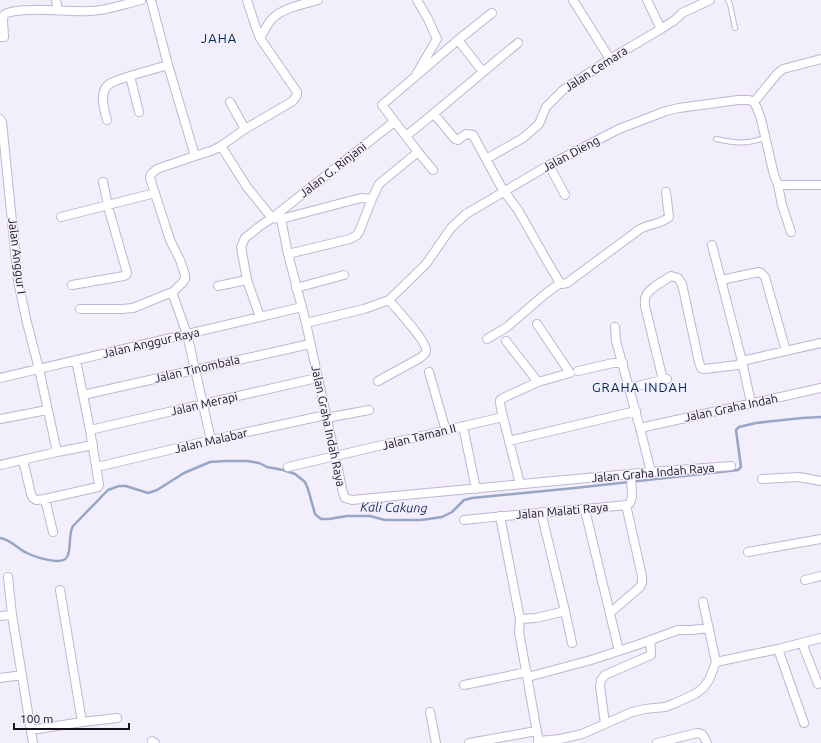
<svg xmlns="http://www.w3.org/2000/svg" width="821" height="743" font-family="Ubuntu,sans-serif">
<rect width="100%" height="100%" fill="#f3eefc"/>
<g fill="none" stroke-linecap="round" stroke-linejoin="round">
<!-- stream -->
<path stroke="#96a6c4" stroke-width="2.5" d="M0,538c10,1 18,11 27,15 8,4 35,13 40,4 4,-7 2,-17 4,-25 0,-2 1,-4 2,-6l35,-36 11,-4h7l22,7 9,-3 27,-17 26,-11 15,-1h22l12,2 8,4 16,3 12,4 10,8 3,7 7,25 6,5h8l18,-3h23l15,4h36l21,-3 10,-5 12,-12 8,-2 103,-10 163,-18 3,-3 -5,-37 3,-3 17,-4 46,-5 19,-1"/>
<defs>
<path id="service" d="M728,0l2,4 5,24
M716,139c18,4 32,6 50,-2"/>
<path id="minor" d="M56,0l2,10
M151,0l17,65 27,91 -38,13 -6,5 -1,4 20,62 10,20 5,15v4l-2,3 -12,12
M573,0l37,59
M647,0l14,29
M0,37h4c0,-5 -2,-18 0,-22 3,-4 21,-5 27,-5 19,-1 39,2 58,1 18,0 35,-7 52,-11
M260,38c4,-6 7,-14 12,-19 10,-11 32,-15 46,-19
M458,40l25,32
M417,73l20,-34 -9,-20 -11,-19
M230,102l15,27
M754,102l23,-28 6,-5 38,-10
M139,112l-9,-36 38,-11
M434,114l21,25 3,1 8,-6 7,1 13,24
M0,119l2,3 16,159 9,42 12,46 18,83
M107,120c-3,-11 -9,-31 4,-37 6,-3 13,-5 19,-7
M406,136c38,-30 75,-63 112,-93
M221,146l26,41 25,31
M418,152l15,18
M195,156l16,-5 10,-5 24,-17 48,-28 4,-6v-3l-37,-54 -5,-13 -8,-25
M549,165l16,30
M778,185l4,20 9,27
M666,192l3,25c-7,7 -20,7 -29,12l-73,54 -5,1 -2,-1 -13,-22 -29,-51 -9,-12 -5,-6 -18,-33 37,-21 16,-14 7,-17 17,-17 47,-31 51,-30 14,-9 7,-7 28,-13
M61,217l94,-24
M272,218l9,1 7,35 18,69 29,133 8,37 2,5 7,2 299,-28 80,-6
M281,219l80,-21 11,1
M712,245l30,116 9,42
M288,254l62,-15 7,-4 2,-3 13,-33 7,-15 39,-32 -36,-47 76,-65 34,-27
M721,280l38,-8 2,1 4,4 21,74
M72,285l52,-9 2,-1 1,-2 -18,-63 -6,-28
M218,286l29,-6
M296,288l48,-13
M80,309h42l11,-1 37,-15 3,2 14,39 24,106
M260,317l-13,-37 -6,-33 4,-9 15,-12 12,-8 122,-96
M306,323l58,-14 25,-9 37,-36 25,-36 15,-14 83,-49 70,-36 47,-18 13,-3 59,-8h11l5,2 3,6 4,11 13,56 4,10h43
M615,327l1,14 24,87 11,44
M487,339l20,-12 37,-32 16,-12
M506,341l32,41
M578,371l35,-8h10
M429,372l17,59
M0,378l302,-71
M663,380l-18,-74c0,-3 -1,-7 1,-10 3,-8 18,-15 25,-20l7,2 4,6 17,78 2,6 3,1 34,-4 4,-4 79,-18
M378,381l42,-23c2,-2 6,-4 6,-7 2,-9 -31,-43 -37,-51
M629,388l38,-9
M83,395l227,-51
M326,418l43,-8
M0,419l47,-9
M463,426l13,63
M640,428l181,-40
M90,430l227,-52
M509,441l127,-30
M23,460l8,34 2,4 3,2 9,-1 53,-12 1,-3 -9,-54 -14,-70
M0,465l57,-13 36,-7
M97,467l114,-27 115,-25
M288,467l215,-50
M762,479l37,-2 22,4
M520,484l-18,-71 -2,-10v-3l3,-2 35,-16 32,-9 -33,-49
M45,499l8,33
M585,510l34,141
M500,516l20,103 -1,13 20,111
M464,520c54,-6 108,-9 162,-15l4,-2 2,-6 -1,-23
M748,552l73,-13
M8,577l4,38 21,128
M805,580l16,-4
M565,611l7,32
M610,613l30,-26 2,-4v-7l-16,-71
M0,616l12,-1
M520,619l16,-1 29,-7 -24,-99
M802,643l16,41
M778,649l26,74
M716,662l62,-13 43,-11
M528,677l63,-17 46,-15 41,-15h14l17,-2
M0,678l22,-3
M464,685l63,-13
M430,712l6,31
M82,722l35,-4
M605,724l-5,-38 1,-6 4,-5 46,-20v-3l-1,-12
M31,730l51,-8 -22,-132
M152,741l3,2
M538,741l22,-2 22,-5 50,-22 13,-3 20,-2 8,-3 22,-10 8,-6 6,-8 7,-18 -13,-60
M469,743l34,-6 33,-6
M657,743l40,-10c6,0 8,5 10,10"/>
</defs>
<!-- service casing -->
<use href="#service" stroke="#c1b4d5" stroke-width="6"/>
<!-- minor casing -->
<use href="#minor" stroke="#c1b4d5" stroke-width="10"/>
<!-- service -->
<use href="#service" stroke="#fff" stroke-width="4"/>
<!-- minor -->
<use href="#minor" stroke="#fff" stroke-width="8"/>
</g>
<g text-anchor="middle" stroke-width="3" stroke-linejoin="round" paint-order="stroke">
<!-- street labels -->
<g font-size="12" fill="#16111c" stroke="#f3eefc">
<text transform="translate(596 69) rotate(-33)" y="4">Jalan Cemara</text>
<text transform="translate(571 154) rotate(-28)" y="4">Jalan Dieng</text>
<text transform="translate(333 170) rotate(-38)" y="4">Jalan G. Rinjani</text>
<text transform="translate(17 256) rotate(83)" y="4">Jalan Anggur I</text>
<text transform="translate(151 343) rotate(-13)" y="4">Jalan Anggur Raya</text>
<text transform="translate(197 369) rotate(-13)" y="4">Jalan Tinombala</text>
<text transform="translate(204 404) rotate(-13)" y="4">Jalan Merapi</text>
<text transform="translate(731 408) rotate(-12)" y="4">Jalan Graha Indah</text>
<text transform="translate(328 426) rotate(78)" y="4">Jalan Graha Indah Raya</text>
<text transform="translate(419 437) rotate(-14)" y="4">Jalan Taman II</text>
<text transform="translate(211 441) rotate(-13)" y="4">Jalan Malabar</text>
<text transform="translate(653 473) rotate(-5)" y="4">Jalan Graha Indah Raya</text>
<text transform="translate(562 511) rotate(-5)" y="4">Jalan Malati Raya</text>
</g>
<!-- neighbourhood labels -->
<g font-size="13" letter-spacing="1" fill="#002b50" stroke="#f3eefc">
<text x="219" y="43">JAHA</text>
<text x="640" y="392">GRAHA INDAH</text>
</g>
<!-- water labels -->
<g font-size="13" font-style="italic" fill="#20325b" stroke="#f3eefc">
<text transform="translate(394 507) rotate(1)" y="5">Kali Cakung</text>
</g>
</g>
<!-- scale -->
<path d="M14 723v6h115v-6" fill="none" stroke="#16111c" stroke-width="2"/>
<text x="20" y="723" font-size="12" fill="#16111c" stroke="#f3eefc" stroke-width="3" paint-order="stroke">100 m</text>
</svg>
